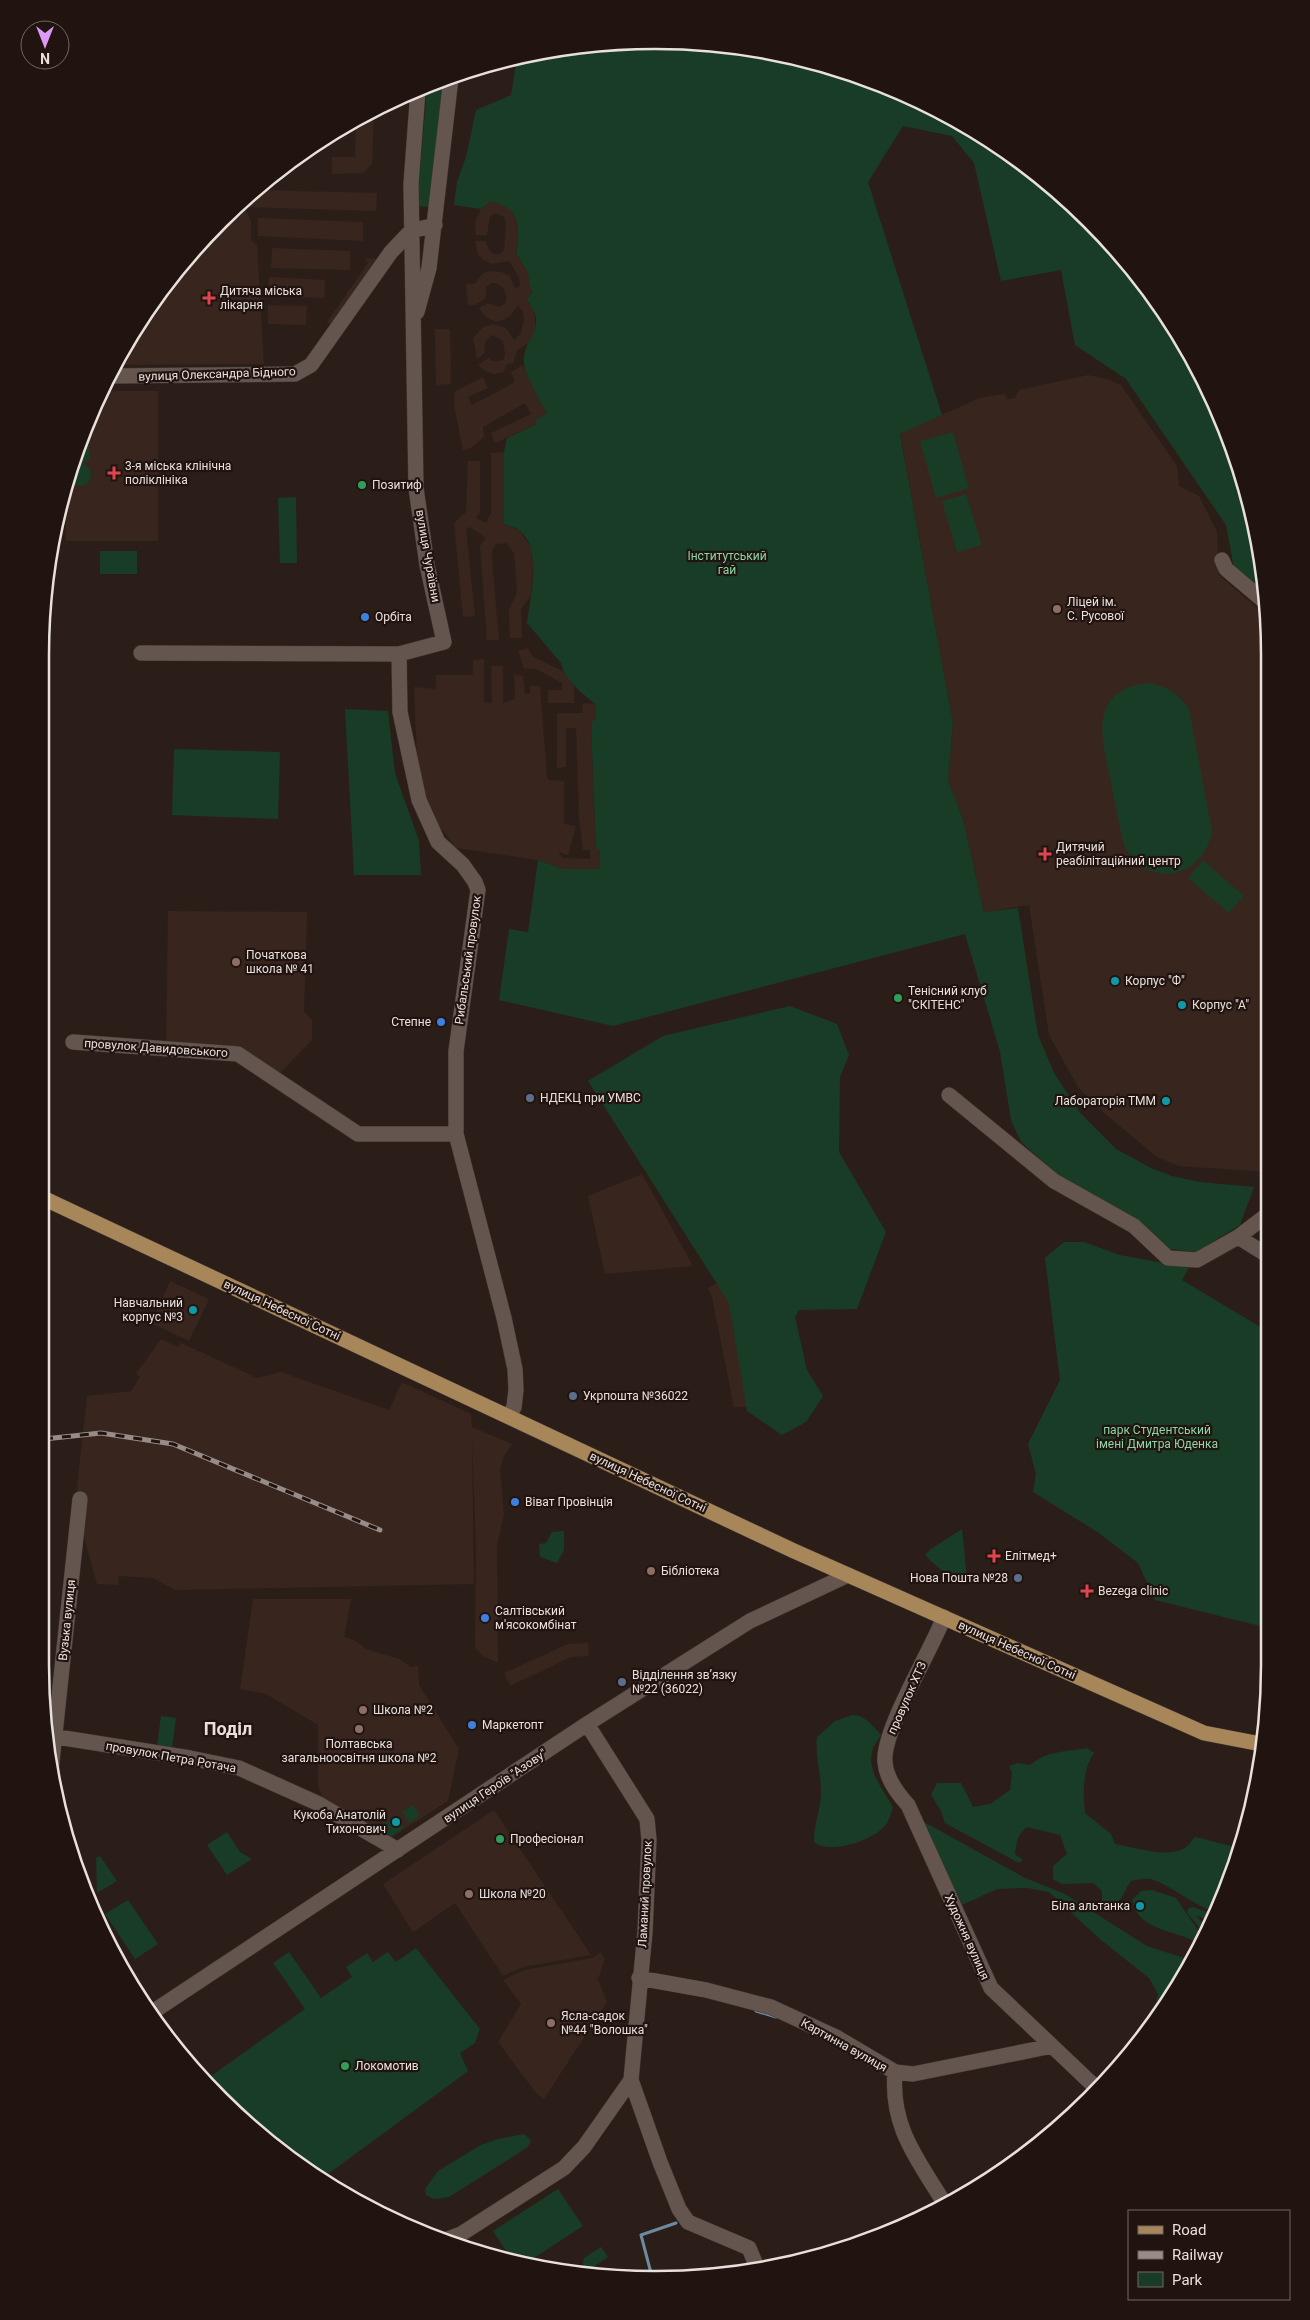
<svg xmlns="http://www.w3.org/2000/svg" width="1310" height="2320" font-family="Roboto,sans-serif">
<rect width="100%" height="100%" fill="#2b1e19"/>
<!-- built -->
<path fill="#38251e" d="M365,115h9l-2,49 -9,9 -31,1v-17h23l1,-37z
M256,190l121,3 -1,18 -128,-4v-9z
M490,202l14,2 8,7 4,9 2,15 -2,18 12,20 1,11 5,8 -8,7 7,10 3,18 -3,9 -5,7 -11,8 -4,12 -7,2 -2,7 -10,2 -9,-3 -7,-6 11,-7 3,3h8l4,-2 1,-5 -2,-13 -10,-6 -4,2 -5,8 1,8 -8,6 -4,-21 10,-11 10,-3 13,4 8,12 7,-7 3,-13 -1,-8 -5,-7 -8,11 -7,4 -7,2 -10,-5 -7,-9 9,-5 11,4 6,-3 2,-6 -4,-10 -7,-5h-5l-5,4v11l-11,7h-7l-2,-21h9l7,-10 6,-3 13,1 8,3 6,14 5,-3 -1,-9 -10,-16 -17,3 -9,-4 -5,-6 -3,-13h11l3,9 4,4h7l4,-4 2,-25 -2,-8 -8,-4 -6,3 -3,19h-11l-1,-13 6,-13z
M235,210h11l5,11v19l6,6 7,118 -150,1 9,-18 70,-98z
M258,218l105,4v19l-105,-5z
M272,248l78,3v19l-79,-2z
M365,258l13,1 -43,69 -8,-6 41,-59z
M269,277l56,3 -1,18 -56,-2z
M268,305l39,1 -1,19 -38,-1z
M435,329h15l1,55 -15,1z
M523,365l24,50 -10,9 -42,19 -4,-10 40,-19 -6,-11 -42,24 1,10 -13,11 -8,2 -9,-45 1,-14 28,-14 5,11 -20,9 4,8 43,-23 -4,-10z
M1088,375l19,4 14,6 56,81 2,20 20,10 18,36 1,42 47,41 2,557 -88,-6 -22,-9 -59,-49 -20,-21 -29,-52 -20,-130 -45,7 -21,-93 -15,-39 5,-57 -53,-290 80,-35 24,-4 3,5h4l4,-1 4,-8z
M103,391h55v150h-92v-52l7,-31z
M504,452v72l15,6 12,17 2,20 -2,28 -10,14 1,29h-12l-1,-29 8,-16 -3,-40 -8,-10 -10,1 -4,7v10l7,79h-12l-7,-94 6,-8 -16,-11 -4,2 9,87 -12,1 -9,-94 12,-11 2,-51h12v51l-4,6 10,5 5,-10v-60z
M528,648l5,9 30,14 11,15v17h-26v-13h14v-7l-26,-14 -12,-1 -6,-17z
M484,659v43l8,1 -1,-37h12v37l12,-4 -1,-25 9,2 2,18 5,-1v-7h10l7,91 2,3 15,1v43l12,2 -8,29 -10,-3 5,6 27,1v-9h-7l-4,-31 -3,-91h-10v39l-9,1v-55h25l1,-10 12,1 1,13 -5,8 5,124 4,1v20l-37,-1 -25,-9 -82,-12 -16,-21 -15,-33 -8,-36 -3,-71 22,2v-14h37v-15z
M168,911l139,1 -3,100 8,8v20l-35,36 -37,-25 -74,-7z
M642,1174l51,92 -88,8 -17,-78z
M728,1278l38,137 -19,-8h-13l-22,-110 -4,-9z
M170,1281l39,18 -20,42 -38,-18z
M161,1339l17,8 3,-4 76,35 24,-6 108,38 13,-28 69,32 1,13 40,17 -8,12 -4,13 4,46 -7,30 1,118 -15,-7 -8,-8 1,-98 -4,-114 2,148 -299,6 -22,-12 -34,-2 -1,9 -21,-1 -22,-79 12,-109 44,-5 9,-14 -4,-3z
M253,1599h98l-7,38 10,3 12,9 33,10 12,8 7,-1 1,19 40,64 -11,52 -59,38 -64,-36 -7,-17v-61l-52,-31 -26,-5z
M588,1643l1,13 -18,1 -61,29 -6,-13 64,-29z
M494,1810l97,145 -68,12 -20,9 -48,-73 -42,29 -30,-48z
M601,1952l4,7 -7,20 9,23 -63,97 -8,-6 -38,-51 23,-38 -18,-24 21,-10 68,-12z"/>
<!-- green -->
<path fill="#193c27" d="M615,41l121,4 117,28 110,50 127,97 77,94 67,136v15l8,13 23,97v19l-31,-26 -8,-43 -100,-146 -51,-34 -14,-75 -60,11 -27,-118 -22,-27 -49,-10 -35,56 74,233 -42,19 53,289 -5,57 15,39 21,93 34,-4 20,127 16,38 27,41 35,35 35,19 21,8 28,6 54,5 -14,38 -44,27 -26,-3 -34,-28 -79,-47 -36,-32 -10,-22 -11,-68 -35,-118 -352,92 -114,-26 10,-71 19,3 10,-72 25,9h37v-19l-4,-1 -5,-125 5,-7 -1,-13c-14,-12 -30,-23 -34,-41l-34,-40c3,-25 16,-75 -8,-93 -4,-3 -10,-4 -15,-6v-72l3,-14 30,-14 -2,-4 12,-6c-5,-9 -23,-42 -23,-50 -2,-29 27,-33 2,-65l7,-7 -4,-8 -1,-11 -12,-20c5,-25 3,-48 -26,-51l-9,7 -27,-4 3,-23 9,-25 10,-47 35,-15 6,-37z
M443,81l-13,126 -13,-1 10,-119z
M953,432l16,56 -33,10 -16,-57z
M79,443l10,2 1,14 -3,3h-15z
M69 475a11 11 0 1 1 22 0a11 11 0 1 1-22 0Z
M966,494l16,51 -25,7 -15,-51z
M296,497l1,66h-17l-2,-65z
M100,551h37v23h-37z
M1146,683c20,2 32,10 43,26l23,122c-8,48 -65,59 -88,15 -5,-23 -10,-46 -14,-69 -9,-42 -21,-85 36,-94z
M345,709l43,2 7,62 24,68 2,34h-67z
M174,749l106,3 -2,67 -106,-4z
M1203,860l41,36 -15,17 -41,-35z
M790,1006l47,18 12,31 -9,22 -1,75 47,80 -29,77 -58,1 -4,7 12,53 16,26 -17,26 -24,13 -35,-24 -18,-108 -141,-222 75,-45z
M1064,1242h20l36,13 69,13 -7,12 85,51 1,297 -113,-28 -17,-37 -39,-30 -66,-41 3,-18 -8,-30 32,-64 -15,-122z
M962,1529l5,49c-17,2 -30,-11 -42,-23l6,-6z
M564,1531v19l-7,13 -17,-6 -1,-13 7,-1 6,-11z
M852,1715c13,0 20,10 29,20 -3,5 -8,11 -9,17 -5,19 12,39 21,55 -2,7 -4,15 -10,21 -13,13 -54,27 -69,14 0,-19 7,-33 7,-50 0,-19 -6,-37 -4,-55l18,-16z
M161,1716l15,2 -4,31 -15,-3z
M1087,1748l7,5c-12,17 -11,40 -9,60l26,21 4,10c18,3 52,14 68,5 5,-2 8,-8 12,-12 16,3 29,9 46,10l-4,15 -22,50c-24,-8 -42,-26 -64,-33 -6,-1 -14,1 -20,2 -7,9 -8,18 -17,25l-12,-5v-10l-9,-8 -31,1 -9,-5v-13l14,-12 -7,-19 -33,-8c-9,7 -11,15 -12,27l8,6 -4,3 -74,-40 -4,-12 -10,-16 6,-12h24l12,24 17,-3 20,-14 2,-17 -3,-7 9,-3 12,2c18,-15 36,-13 57,-17z
M413,1805l7,10 -11,8 -7,-11z
M396,1816l8,12 -14,9 -8,-12z
M924,1822l101,56 38,15 84,53 46,15 -6,12 -28,40 -3,-9 2,-10 -9,-16 -48,-38 -52,-48 -22,-4 -30,1 -35,16z
M227,1832l13,20 12,7 -25,16 -20,-30z
M100,1856l17,25 -20,12 -1,-35z
M1152,1890l24,8 27,40 -3,6c-22,-14 -62,-12 -68,-44l9,-9z
M128,1900l30,44 -23,15 -30,-45z
M1193,1907l21,7 -3,8 -15,-7 11,14 -2,5 -18,-21 1,-4z
M416,1948l64,81 -5,14 -15,10 8,18 -148,109 -100,-80 -16,-19 101,-72 -32,-46 16,-11 32,46 31,-21 -6,-10 21,-14 6,9 15,-10 8,10z
M524,2134l7,6 -3,7 -79,50 -15,2 -8,-4 -1,-6 13,-18 43,-26 17,-6z
M558,2189l25,37 -60,39 -9,-2 -21,-32z
M601,2247l7,10 -21,14 -4,-8 1,-5z"/>
<g fill="none" stroke-linecap="round" stroke-linejoin="round">
<!-- stream -->
<path stroke="#6c8aa1" stroke-width="3" d="M756,2011l20,6
M645,2277l6,-4 -10,-38 35,-12"/>
<defs>
<path id="minor" d="M417,312l12,-44 22,-190
M109,376l186,-2 16,-9 80,-113 20,-21 24,-6
M1222,560l4,9 39,33
M141,653l258,1 45,-12 -17,-77 -11,-77 -5,-304 7,-94
M399,654l1,58 19,88 19,42 25,23 12,17 3,8 -22,161v83l48,184 11,51 1,21 -2,17 -5,9
M73,1042l165,12 120,80h98
M949,1095l105,86 80,45 34,32 29,2 41,-23 29,-22
M1238,1237l29,18
M944,1617c-13,34 -62,114 -59,145 1,16 12,31 23,43l83,183 100,95 8,6
M587,1724l60,95 2,21 -4,92 -14,148 29,82 19,47 9,13 61,26 9,22
M45,1735l145,23 49,10 78,35 81,47
M51,1771l29,-272
M639,1978l67,12 65,17 65,30 59,35 18,2 139,-28
M151,2013l436,-289 163,-103 98,-46
M895,2072c-5,56 24,89 51,134
M898,2229l5,-2
M445,2240l16,-6 103,-66 20,-21 47,-67"/>
<path id="major" d="M43,1198l751,353 410,182 57,11"/>
</defs>
<!-- minor casing -->
<use href="#minor" stroke="#423834" stroke-width="16"/>
<!-- major casing -->
<use href="#major" stroke="#423834" stroke-width="16"/>
<!-- minor -->
<use href="#minor" stroke="#64554f" stroke-width="15"/>
<!-- major -->
<use href="#major" stroke="#a7865a" stroke-width="15"/>
<defs>
<path id="rail" d="M44,1439l57,-6 72,11 207,86"/>
</defs>
<!-- rail casing -->
<use href="#rail" stroke="#978c88" stroke-width="5"/>
<!-- rail -->
<use href="#rail" stroke="#211410" stroke-width="3" stroke-dasharray="9" stroke-linecap="butt"/>
</g>
<!-- markers -->
<g fill="#e0444e" stroke="#211410" stroke-width="2">
<path d="M206.5 290.5h5v5h5v5h-5v5h-5v-5h-5v-5h5z"/>
<path d="M111.5 465.5h5v5h5v5h-5v5h-5v-5h-5v-5h5z"/>
<path d="M1042.5 846.5h5v5h5v5h-5v5h-5v-5h-5v-5h5z"/>
<path d="M991.5 1548.5h5v5h5v5h-5v5h-5v-5h-5v-5h5z"/>
<path d="M1084.5 1583.5h5v5h5v5h-5v5h-5v-5h-5v-5h5z"/>
</g>
<g fill="#2e9e5b" stroke="#211410" stroke-width="2">
<circle cx="362" cy="485" r="5"/>
<circle cx="898" cy="998" r="5"/>
<circle cx="500" cy="1839" r="5"/>
<circle cx="345" cy="2066" r="5"/>
</g>
<g fill="#8d6e63" stroke="#211410" stroke-width="2">
<circle cx="1057" cy="609" r="5"/>
<circle cx="236" cy="962" r="5"/>
<circle cx="651" cy="1571" r="5"/>
<circle cx="363" cy="1710" r="5"/>
<circle cx="359" cy="1729" r="5"/>
<circle cx="469" cy="1894" r="5"/>
<circle cx="551" cy="2023" r="5"/>
</g>
<g fill="#3f7fe0" stroke="#211410" stroke-width="2">
<circle cx="365" cy="617" r="5"/>
<circle cx="441" cy="1022" r="5"/>
<circle cx="515" cy="1502" r="5"/>
<circle cx="485" cy="1618" r="5"/>
<circle cx="472" cy="1725" r="5"/>
</g>
<g fill="#0f9aa8" stroke="#211410" stroke-width="2">
<circle cx="1115" cy="981" r="5"/>
<circle cx="1182" cy="1005" r="5"/>
<circle cx="1166" cy="1101" r="5"/>
<circle cx="193" cy="1310" r="5"/>
<circle cx="396" cy="1822" r="5"/>
<circle cx="1140" cy="1906" r="5"/>
</g>
<g fill="#5c6f8a" stroke="#211410" stroke-width="2">
<circle cx="530" cy="1098" r="5"/>
<circle cx="573" cy="1396" r="5"/>
<circle cx="1018" cy="1578" r="5"/>
<circle cx="622" cy="1682" r="5"/>
</g>
<g text-anchor="middle" stroke-width="4.5" stroke-linejoin="round" paint-order="stroke">
<!-- poi labels -->
<g font-size="12" fill="#e9e0dc" stroke="#211410" text-anchor="start">
<text x="220" y="295">Дитяча міська<tspan x="220" dy="14">лікарня</tspan></text>
<text x="125" y="470">3-я міська клінічна<tspan x="125" dy="14">поліклініка</tspan></text>
<text x="372" y="489">Позитиф</text>
<text x="1067" y="606">Ліцей ім.<tspan x="1067" dy="14">С. Русової</tspan></text>
<text x="375" y="621">Орбіта</text>
<text x="1056" y="851">Дитячий<tspan x="1056" dy="14">реабілітаційний центр</tspan></text>
<text x="246" y="959">Початкова<tspan x="246" dy="14">школа № 41</tspan></text>
<text x="1125" y="985">Корпус "Ф"</text>
<text x="908" y="995">Тенісний клуб<tspan x="908" dy="14">"СКІТЕНС"</tspan></text>
<text x="1192" y="1009">Корпус "А"</text>
<text x="431" y="1026" text-anchor="end">Степне</text>
<text x="540" y="1102">НДЕКЦ при УМВС</text>
<text x="1156" y="1105" text-anchor="end">Лабораторія ТММ</text>
<text x="183" y="1307" text-anchor="end">Навчальний<tspan x="183" dy="14">корпус №3</tspan></text>
<text x="583" y="1400">Укрпошта №36022</text>
<text x="525" y="1506">Віват Провінція</text>
<text x="1005" y="1560">Елітмед+</text>
<text x="661" y="1575">Бібліотека</text>
<text x="1008" y="1582" text-anchor="end">Нова Пошта №28</text>
<text x="1098" y="1595">Bezega clinic</text>
<text x="495" y="1615">Салтівський<tspan x="495" dy="14">м'ясокомбінат</tspan></text>
<text x="632" y="1679">Відділення зв’язку<tspan x="632" dy="14">№22 (36022)</tspan></text>
<text x="373" y="1714">Школа №2</text>
<text x="482" y="1729">Маркетопт</text>
<text x="359" y="1748" text-anchor="middle">Полтавська<tspan x="359" dy="14">загальноосвітня школа №2</tspan></text>
<text x="386" y="1819" text-anchor="end">Кукоба Анатолій<tspan x="386" dy="14">Тихонович</tspan></text>
<text x="510" y="1843">Професіонал</text>
<text x="479" y="1898">Школа №20</text>
<text x="1130" y="1910" text-anchor="end">Біла альтанка</text>
<text x="561" y="2020">Ясла-садок<tspan x="561" dy="14">№44 "Волошка"</tspan></text>
<text x="355" y="2070">Локомотив</text>
</g>
<!-- street labels -->
<g font-size="12" fill="#e9e0dc" stroke="#211410">
<text transform="translate(217 374) rotate(-2)" y="4">вулиця Олександра Бідного</text>
<text transform="translate(428 556) rotate(80)" y="4">вулиця Чураївни</text>
<text transform="translate(468 960) rotate(-82)" y="4">Рибальський провулок</text>
<text transform="translate(156 1048) rotate(4)" y="4">провулок Давидовського</text>
<text transform="translate(282 1310) rotate(25)" y="4">вулиця Небесної Сотні</text>
<text transform="translate(648 1482) rotate(25)" y="4">вулиця Небесної Сотні</text>
<text transform="translate(67 1620) rotate(-84)" y="4">Вузька вулиця</text>
<text transform="translate(1017 1650) rotate(24)" y="4">вулиця Небесної Сотні</text>
<text transform="translate(907 1698) rotate(-66)" y="4">провулок ХТЗ</text>
<text transform="translate(171 1757) rotate(10)" y="4">провулок Петра Ротача</text>
<text transform="translate(495 1786) rotate(-34)" y="4">вулиця Героїв "Азову"</text>
<text transform="translate(645 1894) rotate(-87)" y="4">Ламаний провулок</text>
<text transform="translate(967 1937) rotate(66)" y="4">Художня вулиця</text>
<text transform="translate(844 2045) rotate(29)" y="4">Картинна вулиця</text>
</g>
<!-- park labels -->
<g font-size="12" fill="#88d6a3" stroke="#211410">
<text x="727" y="560">Інститутський<tspan x="727" dy="14">гай</tspan></text>
<text x="1157" y="1434">парк Студентський<tspan x="1157" dy="14">імені Дмитра Юденка</tspan></text>
</g>
<!-- district labels -->
<g font-size="18" font-weight="bold" fill="#e9e0dc" stroke="#211410">
<text x="228" y="1735">Поділ</text>
</g>
</g>
<!-- crop -->
<path d="M0 0H1310V2320H0ZM655 49H655A606 606 0 0 1 1261 655V1665A606 606 0 0 1 655 2271H655A606 606 0 0 1 49 1665V655A606 606 0 0 1 655 49Z" fill="#211410" fill-rule="evenodd"/>
<path fill="none" stroke="#e9e0dc" stroke-width="2.5" d="M655 49H655A606 606 0 0 1 1261 655V1665A606 606 0 0 1 655 2271H655A606 606 0 0 1 49 1665V655A606 606 0 0 1 655 49Z"/>
<!-- legend -->
<rect x="1128" y="2210" width="162" height="90" fill="#211410" stroke="#716662"/>
<rect x="1138" y="2226" width="25" height="8" fill="#a7865a" stroke="#716662"/>
<text x="1172" y="2235" font-size="15" fill="#e9e0dc">Road</text>
<rect x="1138" y="2251" width="25" height="8" fill="#978c88" stroke="#716662"/>
<text x="1172" y="2260" font-size="15" fill="#e9e0dc">Railway</text>
<rect x="1138" y="2272" width="25" height="15" fill="#193c27" stroke="#716662"/>
<text x="1172" y="2285" font-size="15" fill="#e9e0dc">Park</text>
<!-- north arrow -->
<g transform="translate(45 45) rotate(180)"><circle r="24" fill="#211410" stroke="#716662"/>
<path d="M0-4L9 19L0 12L-9 19Z" fill="#db9af6"/>
<text y="-8" font-size="14" font-weight="bold" text-anchor="middle" fill="#e9e0dc">N</text>
</g>
</svg>
